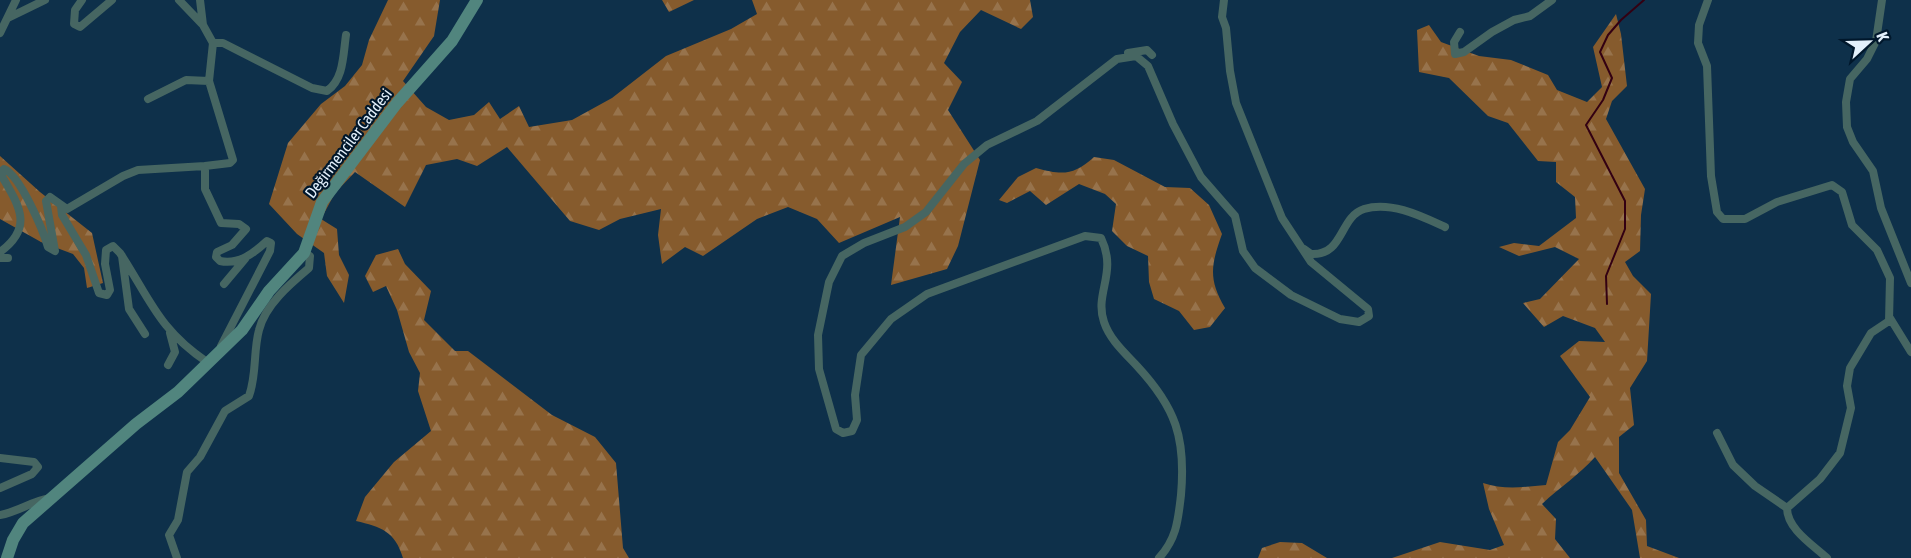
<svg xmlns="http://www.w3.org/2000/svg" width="1911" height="558" font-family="'Asap Condensed',sans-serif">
<defs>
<pattern id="forest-firs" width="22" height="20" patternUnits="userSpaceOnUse" patternTransform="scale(1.5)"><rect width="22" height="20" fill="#865b2d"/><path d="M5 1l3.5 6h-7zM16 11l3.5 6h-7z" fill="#97734c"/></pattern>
</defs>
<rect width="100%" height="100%" fill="#0e304a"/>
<!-- forest -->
<path fill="url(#forest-firs)" d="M388,0h52l-6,36 -31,45 23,26 23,13 25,-5 15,-13 11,17 19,-13 10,21 43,-7 40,-22 54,-42 65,-27 26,-15 -5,-14h278l3,17 -12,12 -40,-19 -21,22 -16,31 18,19 -14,28 32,50 -22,86 -11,23 -56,16 9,-68 -61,26 -22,-24 -29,-12 -31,12 -54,37 -18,-9 -23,17 -4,-29 3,-26 -41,10 -21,11 -29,-9 -63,-74 -30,19 -20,-7 -31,6 -21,42 -50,-35 -20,21 -14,26 16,10 2,26 10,20 -5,28 -17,-27 -3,-23 -27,-19 -28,-30 19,-61 33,-39 24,-18 17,-21 7,-25z
M662,0h32l-25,12z
M1616,14l5,20 6,52 -15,15 -6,18 39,70 -4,26 -1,36 -15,11 8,14 18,18 -4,67 -17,27 4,37 -15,12v36l27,47 1,26 32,12h-39l-8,-48 -37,-53c-16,18 -35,30 -53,47l14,15 -1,20 15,19h-178l48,-16 50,8 14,-5 -15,-36 -6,-26c20,7 42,4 63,2l12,-43 12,-12 20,-33 -30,-41 19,-15 26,1 -10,-14 -32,-12 -19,11 -21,-24 17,-4 39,-40 -24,-12 -36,9 -20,-9 15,-4 25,3 37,-28 -1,-21 -19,-15v-20l-18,-1 -30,-38 -20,-7 -39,-38 -30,-6 -2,-42 12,-5 12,17 38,14 32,4 37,15 9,15 30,12 15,-15 -9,-40z
M0,156l40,36 52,41 11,50 -16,5 -3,-20 -11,-14 -32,-12 -41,-23z
M1094,157l20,3 51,27 25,1 19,17 13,29c-11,31 -14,45 3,74l-15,19 -16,3 -15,-19 -25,-12 -5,-17 -1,-26 -21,-10 -15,-15 4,-27 -11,-10 -26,-10 -33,21 -16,-14 -23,12 -8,-3 19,-23 18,-9c26,7 37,8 58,-11z
M398,249l7,15 26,27 -7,29 31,31h13l84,64 43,22 21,26 7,85 6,10h-226c-8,-27 -22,-31 -47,-37l9,-24 29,-35 37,-31 -13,-40 2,-18 -11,-21 -12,-42 -11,-24 -13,6 -8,-16 11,-21z
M1280,542l22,1 25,15h-69l4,-10z"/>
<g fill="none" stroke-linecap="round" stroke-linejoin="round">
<!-- stream -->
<path stroke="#330012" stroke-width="2" d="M1607,304l-1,-28 19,-47v-28l-39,-76 17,-25 9,-22 -12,-26 8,-17 13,-15 23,-20"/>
<!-- minor -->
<path stroke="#466662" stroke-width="8" d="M82,0l-7,10 -1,14 6,3 32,-27
M179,0l23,24
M200,0l3,25 10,18
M1708,0l-9,25 -1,18 9,23 4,110 6,36 6,7h22l32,-17 55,-17 10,7 10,33 25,25 13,28 -1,43 -18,12 -21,35 -3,18 4,22 -11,45 -20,26 -33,29c0,21 26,37 40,50
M1882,0l-6,41 -9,18 -17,20 -4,23 1,25 6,15 20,29 8,37 30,75
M8,18l37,-18
M1460,32l-6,10 1,12 9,-2 28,-20 22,-12 16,-4 22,-16
M0,33l16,-33
M1128,53l19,-3 5,5
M148,99l38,-19 23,1
M61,206l1,9 24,40 13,38 8,2 3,-5 -5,-26 1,-14 7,-4 7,7c30,46 39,77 87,109
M1304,249l7,5c33,2 28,-37 53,-45 27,-8 57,7 81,18
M0,252c36,-26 17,-49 0,-79l4,-4c16,6 39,61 44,78l7,4 -9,-50 4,-4 17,12 56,-33 15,-6 67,-4
M122,256l7,53 16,25
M0,258h8
M224,284l21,-25
M1890,318l21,34
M221,346l49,-95 1,-8 -4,-2c-13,12 -28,24 -47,20l-4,-4 1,-5 15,-7 14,-16 -7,-5 -18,-1 -16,-34v-23l25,-3 3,-3 -24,-79 4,-38h10l89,45 15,3c17,-12 16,-36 19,-56
M168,365l7,-13 -5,-19
M1717,433l16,32 22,21 32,22
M0,458l34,4 4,5 -6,7 -32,14
M0,515c18,-3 32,-14 50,-17
M177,558l-8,-23 9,-15 9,-48 13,-15 25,-46 24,-15c8,-22 4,-44 10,-66 6,-25 31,-46 50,-62l1,-12 -6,-3
M1159,558c18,-20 19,-38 22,-63 5,-57 -5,-87 -44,-129 -12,-13 -27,-26 -33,-44 -10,-29 14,-49 -3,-84l-16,-2 -158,58 -36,25 -30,36 -6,40 2,25 -5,11 -9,2 -7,-4 -17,-60 -1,-34 11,-53 13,-26 22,-13 41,-16 21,-15 38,-48 23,-19 50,-24 80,-62 19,-3 12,10 25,58 28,53 34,39 8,35 12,17 36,27 49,24 19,3 10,-6 -1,-7 -57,-47 -29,-44 -46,-115 -6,-32 -4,-43 -4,-11 2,-17"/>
<!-- secondary -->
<path stroke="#51857e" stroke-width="12" d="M7,558l6,-18 10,-17 113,-99 42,-32 64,-62 27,-39 35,-38 18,-51 75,-99 55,-62 25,-41"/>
</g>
<g text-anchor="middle" stroke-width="4.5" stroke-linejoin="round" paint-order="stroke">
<!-- street labels -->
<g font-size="16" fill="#e3f0fb" stroke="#00172b">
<text transform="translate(348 143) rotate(-53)" y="6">Değirmenciler Caddesi</text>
</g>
</g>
<!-- north arrow -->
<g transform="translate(1869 42) rotate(68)" stroke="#00172b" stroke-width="4.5" paint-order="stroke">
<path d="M0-4.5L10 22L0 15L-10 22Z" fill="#e3f0fb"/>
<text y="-9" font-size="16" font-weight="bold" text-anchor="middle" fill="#e3f0fb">K</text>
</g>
</svg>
